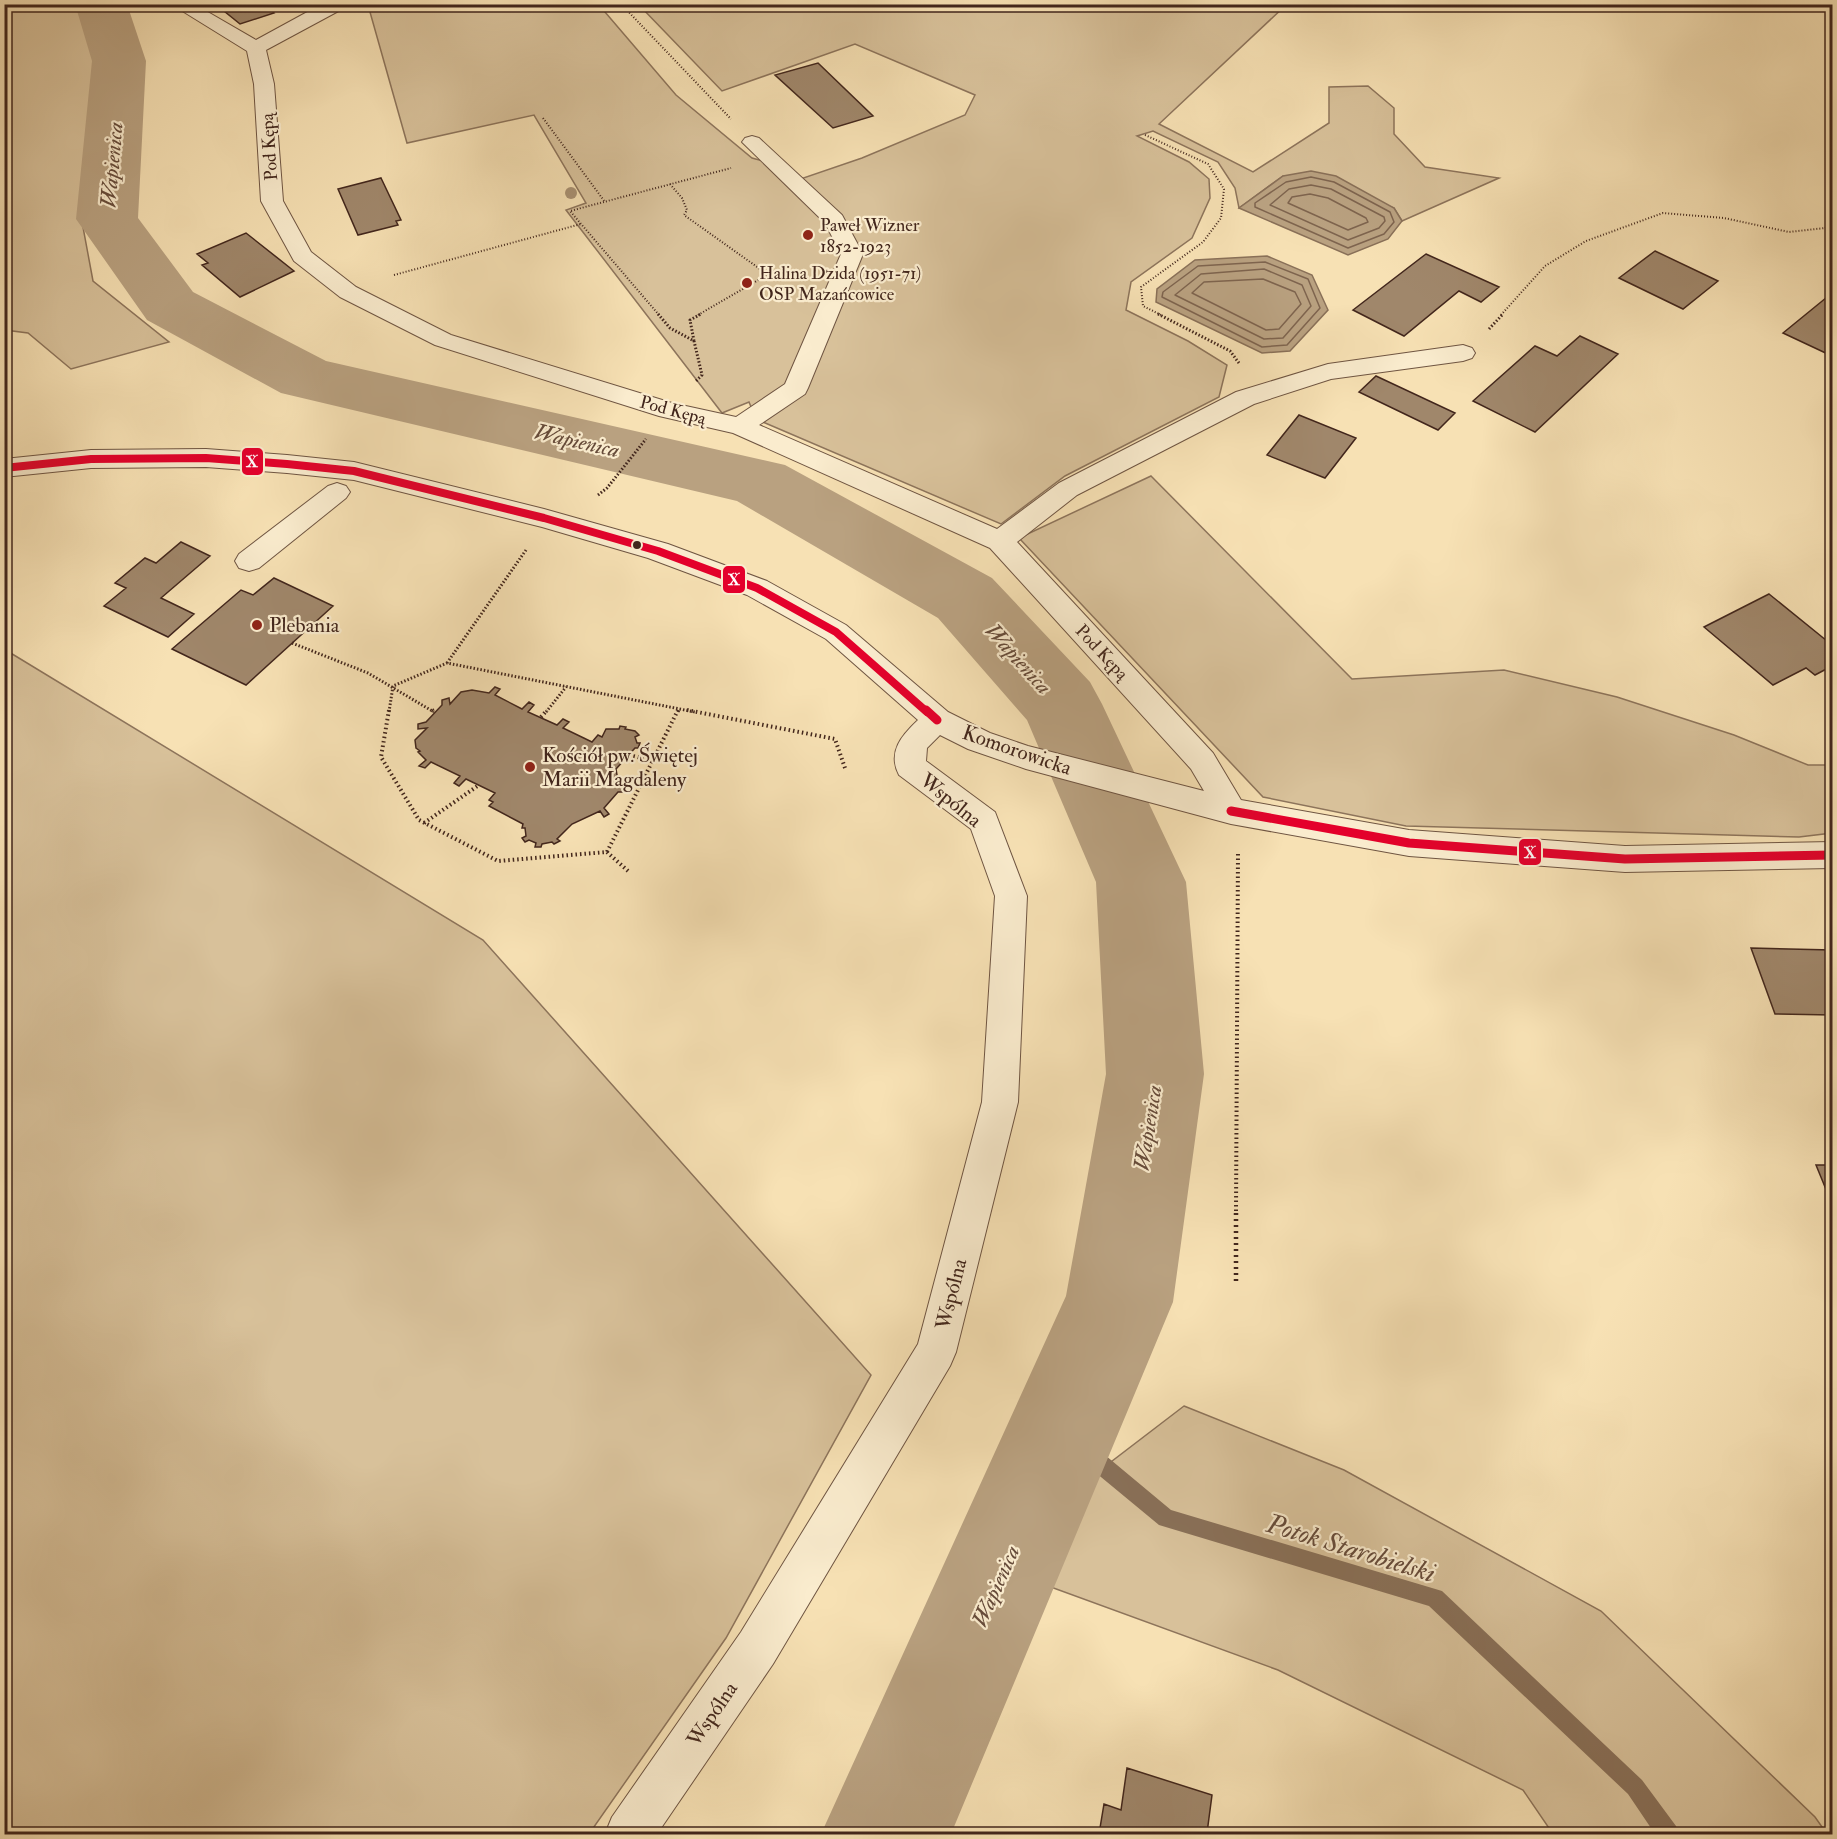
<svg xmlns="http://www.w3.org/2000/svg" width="1837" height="1839" font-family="'IM FELL Double Pica',serif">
<rect width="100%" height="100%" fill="#f7e1b4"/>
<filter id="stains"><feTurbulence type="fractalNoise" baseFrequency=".00333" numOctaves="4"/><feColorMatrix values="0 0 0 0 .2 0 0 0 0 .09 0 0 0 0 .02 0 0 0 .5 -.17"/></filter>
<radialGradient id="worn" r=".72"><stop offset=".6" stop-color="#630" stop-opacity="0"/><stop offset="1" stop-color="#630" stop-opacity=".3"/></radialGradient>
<!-- green -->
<path fill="#d8c19a" stroke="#8d745b" stroke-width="1.5" d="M5,4l72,1 17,35 6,73 -20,98 13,70 76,61 -98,27 -43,-36 -23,-3z
M368,5h231l77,90 76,63 15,4 22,21 73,-25 103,-43 10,-20 -120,-51 -133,47 -83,-86h647l-127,119 94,48 76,-49v-36l39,-1 26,22v26l31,33 74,11 -97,43 -8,-13 -111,-32 -44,32 -4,-20 -17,-26 -65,-31 -16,5 52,26 20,17 1,19 -18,40 -61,44 -5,28 62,31 39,24 -8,32 -154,79 -64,48 -245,-105 -7,-17 -27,11 -156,-203 20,-7 -52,-88 -127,28z
M1151,476l201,203 152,-9 113,27 117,38 74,30h24v68l-33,4 -393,-11 -143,-29 -244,-259z
M4,649l479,291 388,435 -145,263 -137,196h-584z
M1184,1406l160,64 257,141 214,206 12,17h-274l-30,-44 -245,-120 -230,-84 25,-95z"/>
<!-- water -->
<path fill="#b9a180" stroke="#897058" stroke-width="1.5" d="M1311,171l25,5 58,32 8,13 -14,18 -40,16 -109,-47 44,-32z
M1267,256l45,19 16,35 -38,41 -28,2 -106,-51 1,-13 38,-29z"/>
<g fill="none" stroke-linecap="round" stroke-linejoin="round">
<!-- shore -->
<path stroke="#7e644e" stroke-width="1.5" d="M1311,177l23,5 56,30 4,10 -10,12 -36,14 -93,-41v-4l31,-21z
M1311,185l20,4 53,28 1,4 -6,7 -31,12 -78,-35 19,-16z
M1310,194l18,4 38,20 2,4 -20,8 -60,-27 4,-6z
M1265,262l43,17 12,29 -33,37 -25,2 -100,-50 1,-5 35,-26z
M1264,269l38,16 9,21 -28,32 -19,1 -89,-44 26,-21z
M1263,279l32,13 6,12 -22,25 -13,1 -74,-37 12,-11z"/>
<!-- stream -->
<path fill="#897058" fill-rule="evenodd" d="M1062,1423l7,2 102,85 271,81 200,189 34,46 3,8h-24l-27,-40 -199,-188 -270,-81 -104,-86 -2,-7 2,-7z"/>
<!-- river -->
<path fill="#b9a180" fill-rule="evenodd" d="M75,4h52l19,57 -8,157 55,74 133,69 459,104 207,113 98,104 12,22 84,178 18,192 -31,228 -222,532h-130l245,-538 40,-222 -10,-192 -69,-162 -89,-102 -201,-117 -456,-108 -134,-73 -71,-101 16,-158z"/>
</g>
<!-- building -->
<path fill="#a0876b" stroke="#42261c" stroke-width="1.5" d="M217,4h28l-21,7z
M245,4h19l10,9 -34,11 -16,-13z
M818,63l55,53 -40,12 -58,-53z
M381,178l20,42 -5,1 2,4 -40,10 -20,-46z
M246,233l48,38 -54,26 -38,-32 6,-2 -11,-9z
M1655,251l63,30 -35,28 -64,-31z
M1426,254l73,33 -18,15 -22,-11 -55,45 -51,-26z
M1832,293v63l-49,-23z
M1580,336l38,18 -83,78 -62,-31 62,-55 22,10z
M1376,376l79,37 -17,17 -79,-38z
M1299,415l57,23 -31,40 -58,-23z
M181,542l29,14 -49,42 33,16 -26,23 -64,-31 22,-18 -11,-5 30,-25 11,5z
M274,578l59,28 -87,79 -74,-36 69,-59 12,5z
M1769,594l63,51v21l-17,9 -9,-7 -33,17 -69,-58z
M495,687l5,2 -5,6 27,14 7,-7 5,3 -6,7 29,13 6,-6 6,3 -6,6 29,14 6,-7 4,2 4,-8h13l1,-3 6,1 -1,2 10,2 4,4 -4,2 2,6h3l-2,5h-3l-19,21 3,18h10l-1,5h-10l-14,16 5,6 -5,3 -4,-6 -28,13 -15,15 3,2 -6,3 -2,-2 -10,2 -1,3h-6l1,-4 -7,-3 -4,2 -3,-4 4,-2 -1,-8h-3l1,-4 -34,-18 4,-4 -4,-2 6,-7 -29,-14 -7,7 -5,-3 6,-7 -29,-14 -6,6 -6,-2 7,-6 -8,-8 2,-1 -4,-3 -1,-8 12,-12 -9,1v-5l8,-2 16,-17v-5l7,-2 1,6 11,-12 11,-2 17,3z
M1751,948l81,2v65l-57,-1z
M1816,1165h16v39z
M1127,1768l85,27 -5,38 6,1h-114l5,-30 17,6z"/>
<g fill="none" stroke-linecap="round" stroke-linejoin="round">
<defs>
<path id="minor" d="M171,4h23l62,36 66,-36h24l-2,4 -78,42 8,34 9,117 28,51 45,35 95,48 221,68 64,14 49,-33 56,-130 -16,-31 -83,-81 3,-4 7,-2 7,2 83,77 21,39 -55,134 -3,6 -46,31 238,104 62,-46 177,-91 92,-28 135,-19 9,3 3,5 -3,5 -9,3 -132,18 -77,25 -177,91 -60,47 196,211 28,47 168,30 216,16 207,-4v26l-207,4 -216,-16 -178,-32 -205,-55 -58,-20 -28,-14 -13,13 -1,13 69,51 32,84 -9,206 -62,250 -6,14 -177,298 -116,170h-52l7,-17 129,-185 177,-288 64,-242 13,-206 -24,-67 -72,-54c-12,-23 3,-40 19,-55l-92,-81 -79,-44 -99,-37 -106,-31 -188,-47 -67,-7 -81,-6 -115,1 -87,9v-18l87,-9 115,-1 81,6 67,7 190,47 124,35 99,37 79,44 102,87 42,21 38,13 176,45 -13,-22 -201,-221 -257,-115 -74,-17 -224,-71 -95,-48 -46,-36 -33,-60 -7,-117 -7,-33z
M337,483l9,3 4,6 -4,6 -87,70 -10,3 -10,-3 -4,-7 4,-7 89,-68z"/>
</defs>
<!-- minor casing -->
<use href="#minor" stroke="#6f5542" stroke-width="2"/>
<!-- path-far3 -->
<path stroke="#42261c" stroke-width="2" stroke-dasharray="1 2" stroke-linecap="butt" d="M621,4l110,115
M543,118l62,84
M1145,135l63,29 16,25 -3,29 -18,24 -62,45 2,19 18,9
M670,184l12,14 5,12 -3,5 83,59
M394,275l187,-51
M659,315l-89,-104 161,-43
M698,315l76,-44
M1501,315l44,-49 41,-25 77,-28 61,5 65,14 36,-4 7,-8"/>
<!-- path-far2 -->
<path stroke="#42261c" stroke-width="3" stroke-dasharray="1.5 2" stroke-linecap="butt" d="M658,314l12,14 24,13 8,34 -6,6
M1158,314l72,37 9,12
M1489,329l14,-15
M694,341l-4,-21 11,-6
M598,495l9,-7 39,-49
M292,643l76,30 66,39
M447,663l79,-113
M389,712l4,-26 54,-23 248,49
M546,712l20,-25
M678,712l1,-3"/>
<!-- path-far1 -->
<path stroke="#42261c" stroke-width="4" stroke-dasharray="1.5 3" stroke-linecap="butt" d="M389,710l-8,47 38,63 79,41 109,-9 21,19
M432,710l3,2
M687,710l148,29 10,29
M541,717l6,-7
M629,755l24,6
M424,823l55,-38
M607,852l71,-142
M1236,1211l2,-359"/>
<!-- path -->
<path stroke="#42261c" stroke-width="4.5" stroke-dasharray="2 4" stroke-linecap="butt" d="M1236,1281v-72"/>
<!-- minor -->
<use href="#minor" fill="#faecce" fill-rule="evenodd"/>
<defs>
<path id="bus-1-far1" d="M4,468l87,-9 115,-1 81,6 67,7 190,47 114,33 99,37 79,44 91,80"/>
<path id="bus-1" d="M926,710l11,10
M1231,811l178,32 216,16 207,-4"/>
</defs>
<!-- bus-1-far1 casing -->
<use href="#bus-1-far1" stroke="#faecce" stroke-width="11"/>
<!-- bus-1 casing -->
<use href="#bus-1" stroke="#faecce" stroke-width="14"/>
<!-- bus-1-far1 -->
<use href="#bus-1-far1" stroke="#e4002b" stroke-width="8"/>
<!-- bus-1 -->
<use href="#bus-1" stroke="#e4002b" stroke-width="9"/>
</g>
<!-- trees -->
<circle fill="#a89072" cx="571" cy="193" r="6"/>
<!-- markers -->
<g fill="#8f2418" stroke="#faecce" stroke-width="2">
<circle cx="808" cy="235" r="6"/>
<circle cx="747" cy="283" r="6"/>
<circle cx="257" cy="625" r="6"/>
<circle cx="530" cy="767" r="6"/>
</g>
<circle fill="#42261c" stroke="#faecce" stroke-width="2" cx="637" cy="545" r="5"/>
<g text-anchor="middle" stroke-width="4.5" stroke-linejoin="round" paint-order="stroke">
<!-- far-street labels -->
<g font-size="18" fill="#42261c" stroke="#faecce">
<text transform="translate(269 147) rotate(-94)" y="6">Pod Kępą</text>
<text transform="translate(673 410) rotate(15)" y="6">Pod Kępą</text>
<text transform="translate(1102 652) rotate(47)" y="6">Pod Kępą</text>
</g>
<!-- far-poi labels -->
<g font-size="18" fill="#42261c" stroke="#faecce" text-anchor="start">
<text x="820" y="231">Paweł Wizner<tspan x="820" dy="21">1852-1923</tspan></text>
<text x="759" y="279">Halina Dzida (1951-71)<tspan x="759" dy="21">OSP Mazańcowice</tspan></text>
</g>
<!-- poi labels -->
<g font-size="21" fill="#42261c" stroke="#faecce" text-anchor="start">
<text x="269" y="632">Plebania</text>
<text x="542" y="762">Kościół pw. Świętej<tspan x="542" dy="24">Marii Magdaleny</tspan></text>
</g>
<!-- street labels -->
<g font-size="21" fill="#42261c" stroke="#faecce">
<text transform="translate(1017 750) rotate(19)" y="7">Komorowicka</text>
<text transform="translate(951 800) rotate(39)" y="7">Wspólna</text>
<text transform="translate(951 1294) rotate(-76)" y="7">Wspólna</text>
<text transform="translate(712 1714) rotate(-56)" y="7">Wspólna</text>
</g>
<!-- water labels -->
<g font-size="22" font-style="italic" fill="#664b3a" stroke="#faecce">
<text transform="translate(111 165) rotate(-85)" y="8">Wapienica</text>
<text transform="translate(577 440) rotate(13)" y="8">Wapienica</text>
<text transform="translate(1019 658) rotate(48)" y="8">Wapienica</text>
<text transform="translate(1147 1128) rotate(-81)" y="8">Wapienica</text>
<text transform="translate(995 1586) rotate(-66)" y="8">Wapienica</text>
</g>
<!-- near-water labels -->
<g font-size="27" font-style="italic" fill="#664b3a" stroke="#faecce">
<text transform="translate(1351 1548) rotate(17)" y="9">Potok Starobielski</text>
</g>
</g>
<g stroke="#faecce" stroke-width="2">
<rect x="241" y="447" width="23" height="29" rx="6" fill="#e4002b"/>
<rect x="722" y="565" width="24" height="29" rx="6" fill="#e4002b"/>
<rect x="1518" y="838" width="24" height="28" rx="6" fill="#e4002b"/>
</g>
<g font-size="16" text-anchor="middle" font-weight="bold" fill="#fff">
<text x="252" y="467">X</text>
<text x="734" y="585">X</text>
<text x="1530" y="858">X</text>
</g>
<!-- margin -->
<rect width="1837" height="1839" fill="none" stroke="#f7e1b4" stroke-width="24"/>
<rect x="6" y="6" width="1825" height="1827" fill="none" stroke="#42261c" stroke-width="3"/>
<rect x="12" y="12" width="1813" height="1815" fill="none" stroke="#42261c" stroke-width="1.5"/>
<rect width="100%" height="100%" filter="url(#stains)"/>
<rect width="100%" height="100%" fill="url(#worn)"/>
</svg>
